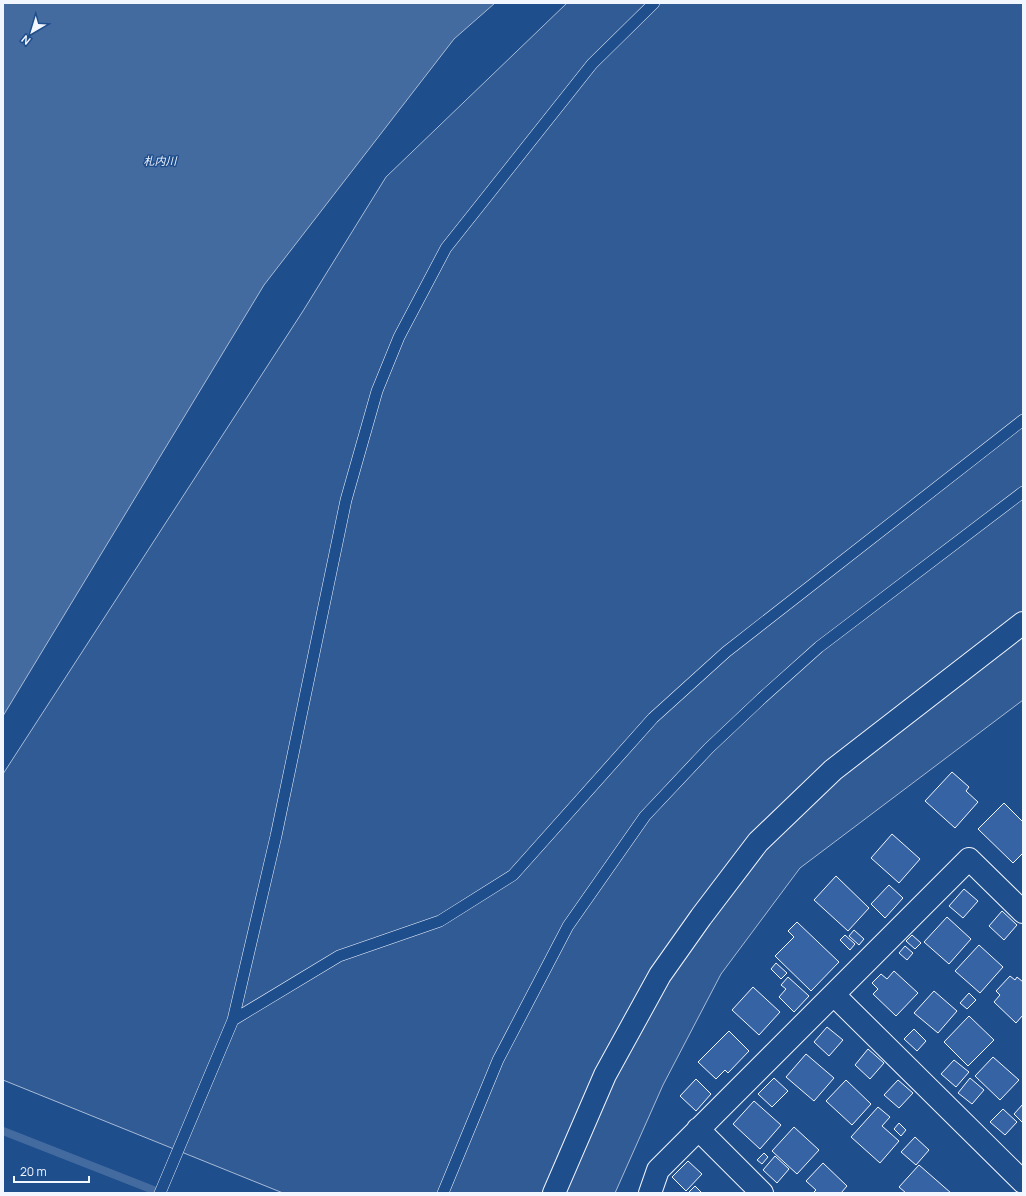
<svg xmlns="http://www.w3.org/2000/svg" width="1026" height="1196" font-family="Manrope,'Noto Sans JP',sans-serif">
<rect width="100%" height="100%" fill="#1f4e8c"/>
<!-- built -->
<path fill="#305b95" stroke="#a8bbd7" d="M567,3h456v697l-223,168 -79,106 -58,111 -48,108h-332l-280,-113v-306l300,-463 83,-134z"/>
<!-- water -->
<path fill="#446ba0" stroke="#a8bbd7" d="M3,3h492l-41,36 -190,246 -261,431z"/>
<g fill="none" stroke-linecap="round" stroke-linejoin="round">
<!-- stream -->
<path stroke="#446ba0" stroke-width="8" d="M3,1131l158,62"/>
</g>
<!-- building -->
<path fill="#3563a3" stroke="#f2f6ff" d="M952,772l17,15 -3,4 12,11 -23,26 -30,-27z
M1004,803l19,19v31l-10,10 -35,-34z
M892,834l28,25 -21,24 -28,-25z
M836,876l33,32 -21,23 -34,-31z
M889,885l14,13 -18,20 -14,-14z
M964,889l14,12 -15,17 -14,-12z
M1002,911l15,14 -13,15 -15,-14z
M947,917l24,22 -22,25 -25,-22z
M797,922l42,40 -28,29 -36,-35 19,-19 -6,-6z
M854,930l10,9 -5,6 -10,-9z
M845,935l10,9 -5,6 -10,-10z
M912,935l9,8 -6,6 -9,-8z
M979,945l24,22 -23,26 -25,-22z
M905,946l8,7 -6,7 -8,-7z
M776,963l11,10 -6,6 -10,-10z
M894,971l24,22 -22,23 -23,-22 5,-5 -6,-6 9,-9 6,5z
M1010,976l5,4 2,-3 6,5v33l-7,8 -22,-21 6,-7 -4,-4z
M788,977l21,19 -15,16 -15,-15 7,-8 -5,-4z
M753,987l27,25 -21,23 -27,-25z
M934,991l23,20 -19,22 -24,-20z
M969,993l7,7 -9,9 -7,-6z
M969,1016l25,24 -26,26 -24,-24z
M827,1027l16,13 -14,16 -15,-14z
M914,1029l12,12 -9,10 -13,-12z
M729,1031l20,20 -21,22 -3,-3 -9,9 -18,-17z
M868,1049l16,14 -14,16 -15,-14z
M806,1054l28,24 -20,23 -28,-24z
M993,1057l26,23 -19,20 -25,-24z
M954,1060l15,12 -13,15 -15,-13z
M774,1078l14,13 -16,16 -14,-13z
M970,1078l14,12 -12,14 -14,-11z
M696,1079l15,15 -15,17 -16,-15z
M846,1080l25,24 -19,21 -26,-24z
M898,1080l15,13 -14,15 -15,-13z
M754,1101l27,24 -21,24 -27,-25z
M1023,1104v19l-9,-9z
M878,1107l12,10 -8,9 17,15 -19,22 -29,-26z
M1003,1109l14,13 -12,13 -15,-13z
M899,1123l7,7 -5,6 -7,-7z
M794,1127l25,23 -22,24 -25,-23z
M915,1137l14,13 -13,15 -15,-13z
M764,1153l4,4 -6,7 -5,-4z
M775,1156l14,13 -12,14 -14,-13z
M688,1161l14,13 -16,17 -14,-14z
M823,1163l24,23 -6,7h-28l3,-3 -10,-9z
M919,1165l32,28h-45l-7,-6z
M695,1186l7,7h-14z"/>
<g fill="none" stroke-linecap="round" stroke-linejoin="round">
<defs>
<path id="service" d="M233,1020l106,-64 101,-35 73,-46 140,-157 73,-66 297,-232
M160,1193l73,-173 43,-184 70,-336 31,-109 22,-54 47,-89 146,-184 62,-61
M443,1193l55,-133 70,-134 77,-110 64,-68 53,-50 57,-51 204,-155"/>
<path id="minor" d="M834,995l189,187
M698,1129l64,64
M554,1193l51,-118 55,-100 41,-58 57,-75 75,-72 190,-147
M650,1193l8,-23 311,-311 54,53"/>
</defs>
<!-- service casing -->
<use href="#service" stroke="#f2f6ff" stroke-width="12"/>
<!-- minor casing -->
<use href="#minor" stroke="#f2f6ff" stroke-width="24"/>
<!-- service -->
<use href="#service" stroke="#1f4e8c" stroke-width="11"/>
<!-- minor -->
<use href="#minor" stroke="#1f4e8c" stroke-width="22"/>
</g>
<g text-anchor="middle" stroke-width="3" stroke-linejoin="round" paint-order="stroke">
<!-- water labels -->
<g font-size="11" font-style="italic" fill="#f2f6ff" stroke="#1f4e8c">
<text x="160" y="165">札内川</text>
</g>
</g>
<!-- border -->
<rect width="1026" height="1196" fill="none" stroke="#f2f6ff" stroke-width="8"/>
<!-- north arrow -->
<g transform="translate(32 32) rotate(218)" stroke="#1f4e8c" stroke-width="3" paint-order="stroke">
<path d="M0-3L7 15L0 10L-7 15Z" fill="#f2f6ff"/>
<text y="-6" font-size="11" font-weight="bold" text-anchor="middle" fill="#f2f6ff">N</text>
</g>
<!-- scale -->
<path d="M14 1176v6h75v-6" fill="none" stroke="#f2f6ff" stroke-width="2"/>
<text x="20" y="1176" font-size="12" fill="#f2f6ff" stroke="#1f4e8c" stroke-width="3" paint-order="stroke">20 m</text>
</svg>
